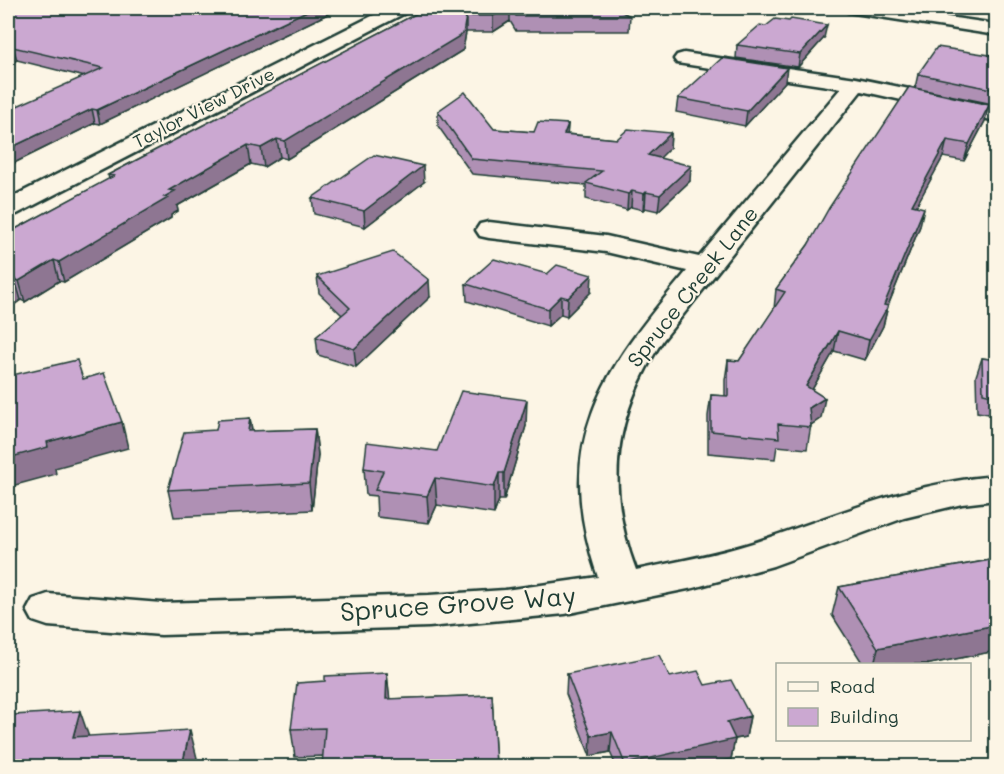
<svg xmlns="http://www.w3.org/2000/svg" width="1004" height="774" font-family="Mali,sans-serif">
<rect width="100%" height="100%" fill="#fcf5e5"/>
<filter id="ink" filterUnits="userSpaceOnUse"><feTurbulence type="fractalNoise" baseFrequency=".0167" numOctaves="2"/><feDisplacementMap in="SourceGraphic" scale="12" xChannelSelector="R" yChannelSelector="G"/><feConvolveMatrix kernelMatrix="1 2 1 2 8 2 1 2 1" color-interpolation-filters="sRGB"/></filter>
<g filter="url(#ink)">
<g fill="none" stroke-linecap="round" stroke-linejoin="round">
<defs>
<path id="minor" d="M388,8h22l-3,4 -390,202 -9,3v-18z
M684,53l172,25 140,29v14l-135,-30 -198,249c-49,75 -59,145 -27,230 39,-8 79,-15 117,-27 80,-26 158,-61 243,-67v24l-34,4 -58,14 -131,48 -80,22 -128,26 -136,13 -268,8 -113,-9 -15,-5 -6,-11 6,-11 15,-5 113,9 268,-8 76,-5 93,-13c-47,-136 4,-205 89,-306l-81,-19 -117,-14 -9,-2 -4,-6 4,-6 9,-2 117,14 93,21 142,-169 -164,-25 -3,-4 3,-4z"/>
<path id="tertiary" d="M845,8h41l110,16v11l-142,-22 -6,-1z"/>
</defs>
<!-- minor casing -->
<use href="#minor" stroke="#1f3d34" stroke-width="5"/>
<!-- tertiary casing -->
<use href="#tertiary" stroke="#1f3d34" stroke-width="5"/>
<!-- minor -->
<use href="#minor" fill="#fcf5e5" fill-rule="evenodd"/>
<!-- tertiary -->
<use href="#tertiary" fill="#fcf5e5" fill-rule="evenodd"/>
</g>
<!-- wall -->
<path fill="#af90b4" stroke="#1f3d34" stroke-width="1.5" d="M340,8l-240,116 -5,-1 -87,43 77,-89 -68,-17 -9,4v-53z
M427,8h187l16,8 -1,15h-113l-6,-10 -17,11h-27l-3,18 -176,109 -7,-2 -16,10 -13,-3 -74,42 1,5 -7,4v3l-107,64 -5,-1 -34,21 -4,-2 -13,9v-76l101,-54 -1,-4z
M824,38l-26,29 -62,-9 1,-13z
M996,56v41l-3,7 -78,-16 3,-14z
M785,82l-40,44 -69,-14 2,-14z
M909,87l76,34 -21,40 -21,-4 -27,49 4,20 -32,80 -5,20 -18,34 -31,-9 -22,39 9,28 -10,7 -4,24 -30,-3 -2,13 -67,-6v-37l3,-21 14,1v-16l3,-20 11,1 35,-52 2,-20 32,-44z
M438,111l56,18 40,3 34,-8 -1,10 50,5 54,-6 -1,15 -11,10 31,23 -32,30 -13,-3 -2,2 -12,-3 -4,3 -41,-11v-14l-114,-11 -34,-48z
M424,182l-59,45 -51,-13 -2,-16z
M317,276l113,21 -74,70 -38,-12 -2,-18 26,-22 -23,-22z
M466,284l125,8 -24,24 -6,-2 -13,12 -81,-25z
M982,358l14,2v55l-19,-3 -1,-36z
M250,418l2,13 63,-2 3,26 -6,55 -138,7 -6,-27 48,-60z
M526,426l-22,74h-5l-5,14 -57,-9 -8,18 -52,-6 -1,-21 -10,-1 -2,-27 73,-17z
M996,559v92l-66,13h-67l-31,-49 7,-28z
M387,673l2,26 103,-4 4,71h-174l1,-10 -28,1 -4,-28 34,-48z
M567,674l103,3 35,8 45,31 -4,21 -11,2 -4,20 -32,7h-83l-6,-14 -20,4 -24,-62z"/>
<!-- shaded-wall -->
<path fill="#8e7692" stroke="#1f3d34" stroke-width="1.5" d="M313,8h27l-240,116 -3,-14z
M507,8h3v13l-17,11v-16z
M466,16v16l-3,18 -176,109 -2,-18z
M827,25l-3,13 -26,29 2,-13z
M13,47l4,13 -9,4v-14z
M787,68l-2,14 -40,44 2,-15z
M996,91v6l-3,7z
M989,105l-4,16 -21,40 5,-17z
M92,109l3,14 -87,43v-17z
M568,124l-1,15 -3,-5z
M671,133l-1,15 -23,23 1,-16z
M277,139l3,18 -16,10 -3,-19z
M947,140l-4,17 -36,66 5,-18z
M248,145l3,19 -74,42 1,5 -7,4v3l-107,64 -5,-20 105,-65 5,-7z
M423,166l1,16 -59,45 -1,-16z
M691,166l-1,15 -32,30 2,-16z
M632,191l-1,16 -4,3 1,-16z
M646,192l-1,16 -2,2 1,-16z
M924,208l-4,18 -33,82 1,-2 -5,20 -18,34 4,-20z
M54,260l5,21 -34,21 -6,-21z
M592,275l-1,17 -24,24 1,-18z
M15,279l6,21 -13,9v-25z
M429,280l1,17 -74,70 -2,-18z
M561,296v18l-13,12v-17z
M838,331l-4,20 -32,56 4,-21z
M825,398l-4,20 -13,9 1,-19z
M527,400l-1,26 -22,74v-27z
M250,418l4,27 -6,-14z
M122,422l6,26 -73,20 1,6 -48,13v-29l39,-16z
M315,429l3,26 -6,55 -3,-27z
M499,473v27l-5,14v-27z
M435,478l2,27 -8,18 -2,-27z
M996,625v26l-66,13h-56l4,-16z
M387,673l3,28 -4,-2z
M80,711l10,29 -17,-3z
M750,716l-4,21 -11,2 -4,20 -32,7h-74v-2l102,-42z
M190,730l7,28 -2,8h-13z
M612,732l-2,20 -20,4 1,-20z"/>
<!-- building -->
<path fill="#cba8d1" stroke="#1f3d34" stroke-width="1.5" d="M19,8h294l-216,102 -5,-1 -84,40v-39l95,-42 -90,-21 -5,3v-39z
M427,8h80l-14,8h-27l-3,18 -178,107 -8,-2 -16,9 -13,-3 -79,45 6,1 -11,6 4,1 -109,64 -5,-2 -35,21 -4,-2 -7,5v-51l106,-57 -6,-1z
M511,8h103l16,8h-114z
M775,19l14,2 2,-2 36,6 -27,29 -63,-9 23,-20 6,1z
M937,47l59,9v34l-78,-16z
M722,58l65,10 -40,43 -69,-13z
M909,87l80,18 -20,39 -22,-4 -35,65 12,3 -40,97 4,1 -19,34 -31,-9 -32,55 19,12 -16,10 2,19 -33,-3 1,14 -68,-7v-36l17,1v-36l11,1 46,-69 -9,-3 32,-44 21,-37z
M465,92l29,37 40,3 4,-10 30,2 -4,10 53,5 11,-10 43,4 -23,22 43,11 -31,29 -14,-3 -2,2 -12,-3 -4,3 -42,-11 16,-12 -130,-12 -34,-48z
M374,155l49,11 -59,45 -52,-13z
M393,252l36,28 -75,69 -38,-12 34,-29 -33,-32z
M494,259l53,15 10,-9 35,10 -24,23 -7,-2 -13,13 -82,-25z
M982,358l14,2v36l-13,-3z
M77,360l6,19 21,-6 18,49 -75,20 1,5 -40,11v-61l3,-1 -3,-20z
M461,391l66,9 -23,73h-5l-5,14 -59,-9 -8,18 -52,-6 8,-19 -19,-3 3,-26 70,9z
M250,418l-2,13 67,-2 -6,54 -141,7 16,-58 32,-2 2,-10z
M996,559v66l-118,23 -39,-61z
M659,655l11,22 28,-6 7,14 26,-5 19,36 -23,6 8,17 -110,25 -13,-32 -21,4 -24,-62z
M387,673l-1,26 106,-4 4,71h-174l3,-38 -34,1 6,-46 28,-2v-5z
M80,711l-7,26 117,-7 -8,36h-174v-35l5,-16z"/>
</g>
<g text-anchor="middle" stroke-width="4.5" stroke-linejoin="round" paint-order="stroke">
<!-- far-street labels -->
<g font-size="18" fill="#1f3d34" stroke="#fcf5e5">
<text transform="translate(204 108) rotate(-27)" y="6">Taylor View Drive</text>
</g>
<!-- street labels -->
<g font-size="21" fill="#1f3d34" stroke="#fcf5e5">
<text transform="translate(693 287) rotate(-52)" y="7">Spruce Creek Lane</text>
</g>
<!-- near-street labels -->
<g font-size="26" fill="#1f3d34" stroke="#fcf5e5">
<text transform="translate(458 604) rotate(-4)" y="9">Spruce Grove Way</text>
</g>
</g>
<!-- margin -->
<rect width="1004" height="774" fill="none" stroke="#fcf5e5" stroke-width="30"/>
<rect x="15" y="15" width="974" height="744" fill="none" stroke="#1f3d34" stroke-width="2" filter="url(#ink)"/>
<!-- legend -->
<rect x="776" y="663" width="195" height="78" fill="#fcf5e5" stroke="#a4ab9e" stroke-width="1.5"/>
<rect x="788" y="682" width="30" height="9" fill="#fcf5e5" stroke="#a4ab9e" stroke-width="1.5"/>
<text x="830" y="693" font-size="18" fill="#1f3d34">Road</text>
<rect x="788" y="708" width="30" height="18" fill="#cba8d1" stroke="#a4ab9e" stroke-width="1.5"/>
<text x="830" y="723" font-size="18" fill="#1f3d34">Building</text>
</svg>
